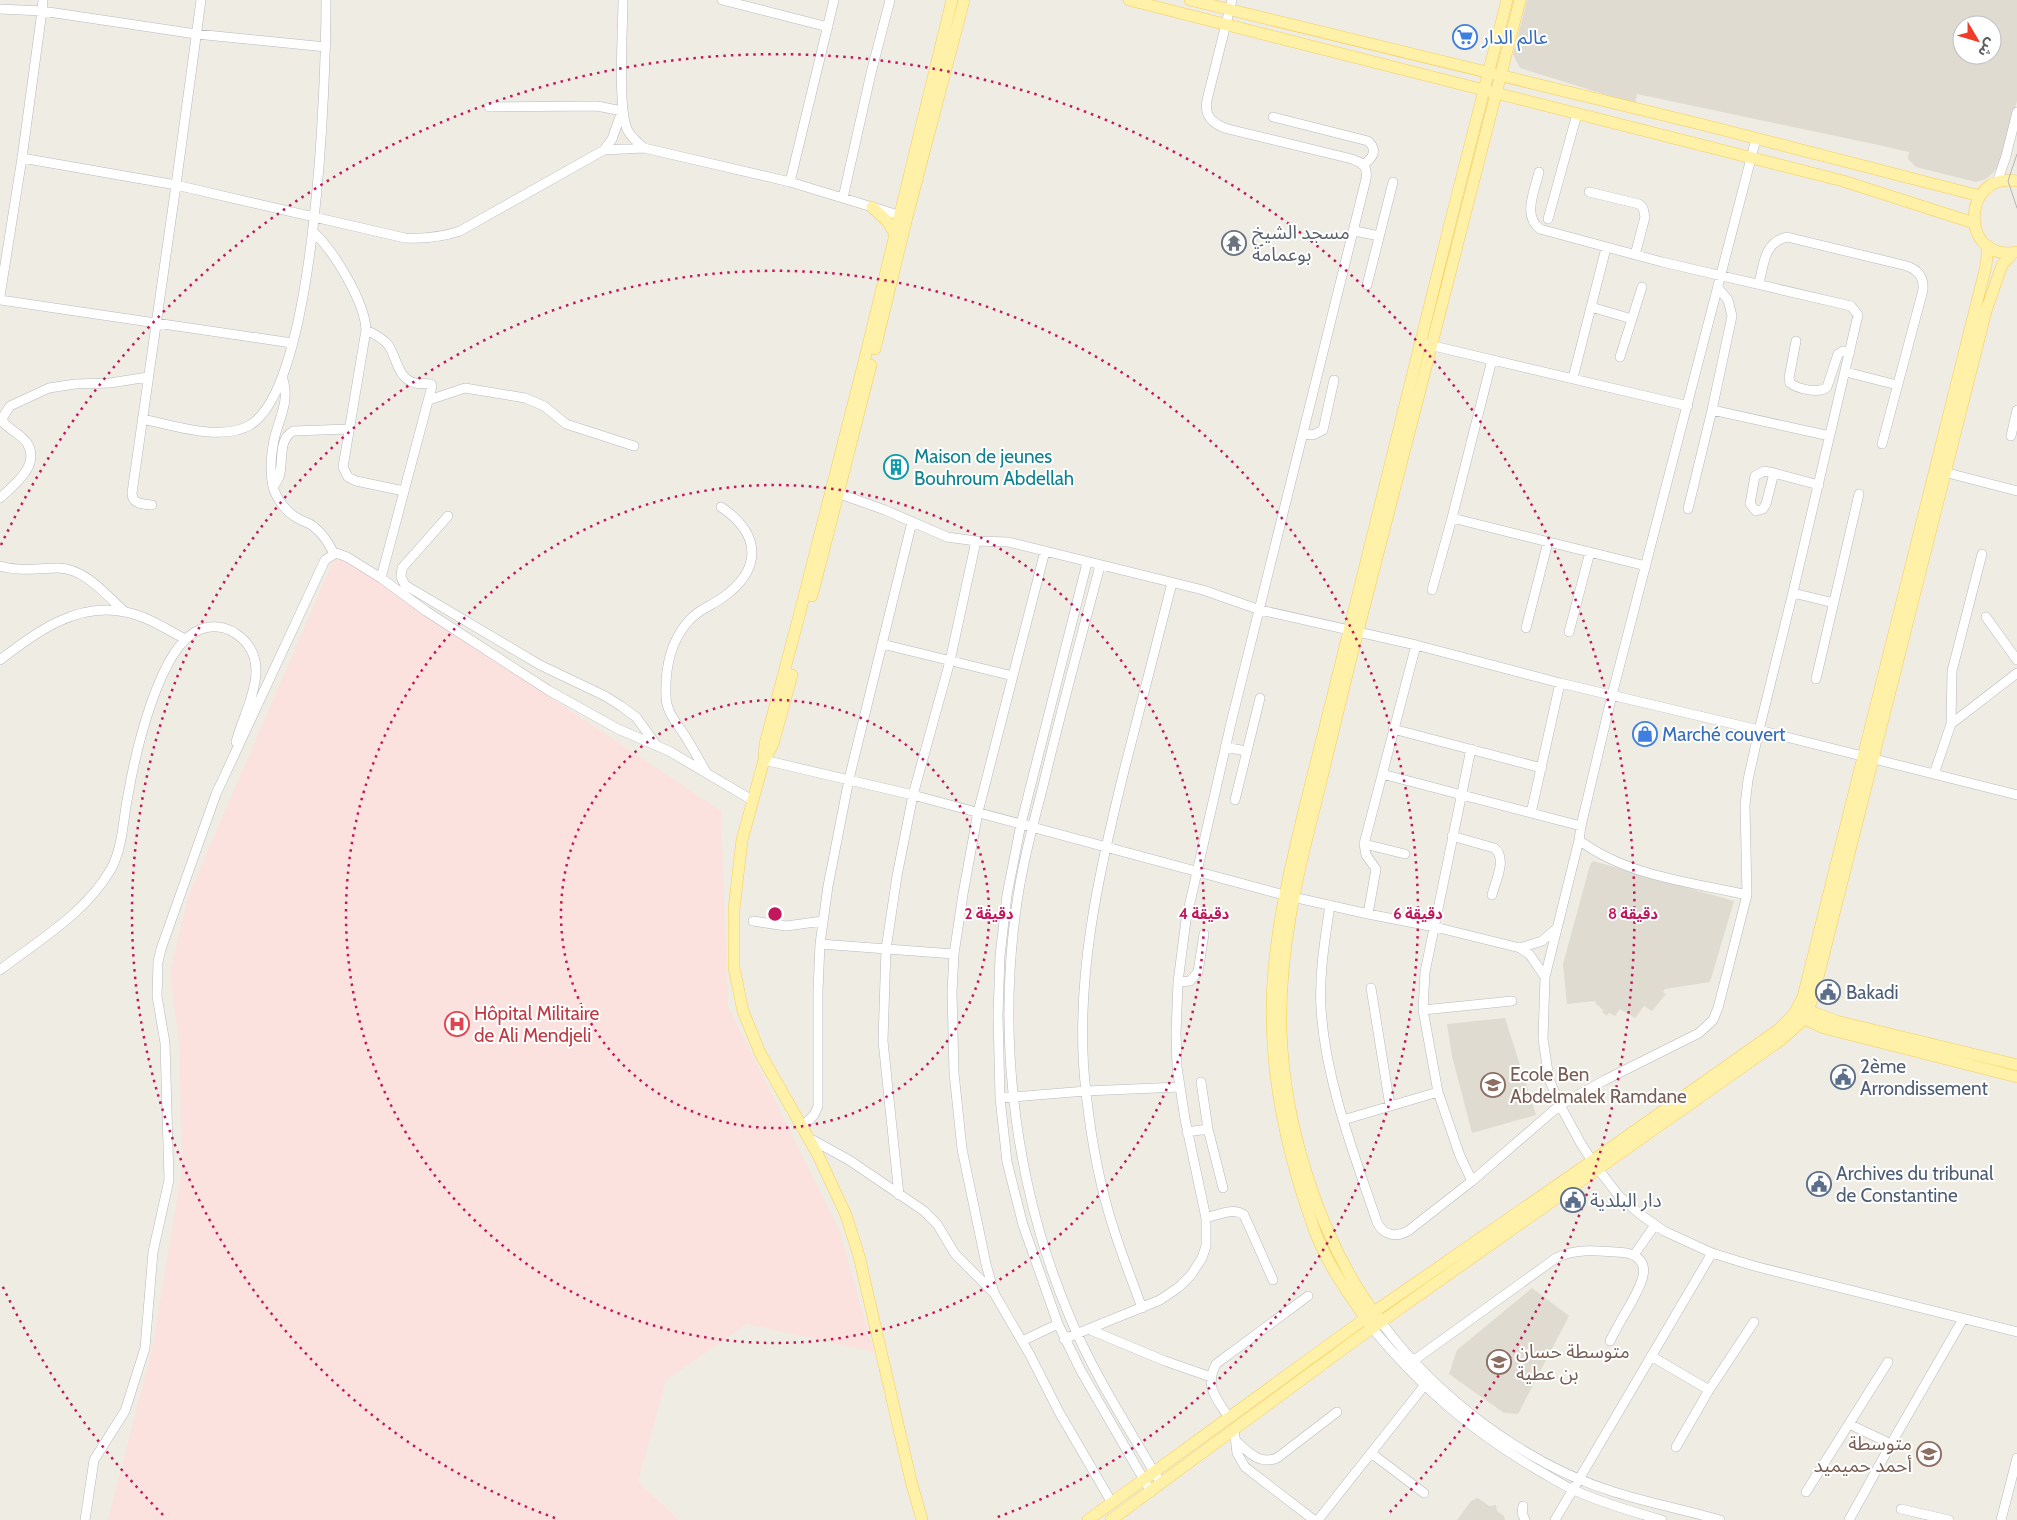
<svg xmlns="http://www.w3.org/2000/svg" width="2017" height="1520" font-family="Cabin,'Noto Sans Arabic',sans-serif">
<rect width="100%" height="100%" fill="#efece3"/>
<!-- education -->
<path fill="#dfdbd1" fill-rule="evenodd" d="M1527,0h490v101l-12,47 -5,16 -6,8 -8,7 -10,3 -60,-15 -8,-8 1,-7 -26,-6 -246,-52 -2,10 -115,-36 -7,-13zM1962,25h30v30h-30z
M1593,861l141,40 -24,81 -45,7 -2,3 3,2 -14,17 -8,-5 -9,12 -15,-9 -5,7 -6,-3 -2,3 -5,-4 1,-2 -8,-7 1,-2 -29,3 -4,-40 27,-99z
M1505,1018l31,97 -64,18 -20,-77 -5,-32z
M1532,1288l37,28 -51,98 -14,-1 -55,-39 8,-24z
M1478,1498l11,8 7,-1 1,6 7,5 1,4h-48l14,-19z"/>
<!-- medical -->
<path fill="#fce2de" d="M336,554l385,257 7,195 112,226 34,120 -127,-28 -81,56 -28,102 41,38h-571l44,-171 30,-178 -3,-128 -9,-70 17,-74z"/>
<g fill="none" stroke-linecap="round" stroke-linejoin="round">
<defs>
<path id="minor" d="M623,0c0,27 -6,111 5,131 4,7 10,12 16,17l146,34 115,35
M722,0l106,27
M0,9l42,2 1,-11
M489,107l108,-1 25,5 -10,28 -8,11
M1273,117l95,24c10,9 5,17 -5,24
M1756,139l-144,556 -31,131 -2,14 -34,137 -2,62 6,40 11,26 20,37 12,19 27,35 22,19 23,16 48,22 42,13 263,66
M22,158l154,27 229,53c19,1 37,-1 55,-7l144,-81 40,-2
M790,182l44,-182
M1997,183l9,-27 11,-44
M1589,192l50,12 4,4 2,9 -10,38
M843,198l28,-125 19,-73
M1548,219l29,-105
M312,231c21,18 53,71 54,99l-23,137 5,10 8,4 48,10
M1355,231l24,5
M1759,283c5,-19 5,-41 28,-46l120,29c11,4 17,11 16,24l-41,154
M1367,285l26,-103
M0,296l22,-138 20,-147 154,23 130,13
M0,300l292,43
M1591,307l41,12
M366,330c9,4 17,8 23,16 8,13 9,33 26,37 5,1 11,0 16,1l1,2 -51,192
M1796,341l-7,37 1,5c8,6 29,11 37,4l11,-33 5,-3 7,1
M1421,343l267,63
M1620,357l22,-70
M1846,372l51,13
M282,377c9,23 -3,41 -8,63 -3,15 -4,33 -1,47 4,13 14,26 26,32 5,3 10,4 14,7 10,8 16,17 21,28
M1573,378l33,-130
M429,400l36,-12 60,10 19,8 22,18 68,22
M1712,410l118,26
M142,419c31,6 79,23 108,6 67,-40 76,-347 76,-425
M1304,434l9,1 10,-5 11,-50
M2011,436l6,-26
M1764,471l10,2 -8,31 -3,5 -7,2 -6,-7 5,-28z
M1940,471l77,20
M1774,473l45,12
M273,487c2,-3 5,-7 6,-10 5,-15 -2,-36 14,-46l56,-2
M840,494l45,16 62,27 29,4 32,1 195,48 57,20 156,35 144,38 199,47 258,65
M0,498c14,-13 41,-33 27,-55 -5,-8 -17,-13 -24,-21v-5l7,-11 39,-18 26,-4 35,-1 38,-6
M152,505c-10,-1 -20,-1 -20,-12l44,-308 25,-185
M1688,509l24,-99 20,-94 -4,-16 -10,-12
M448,516l-46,52 -1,9 4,8 135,80 65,31 16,10 15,11 21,29
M1452,518l194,48
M1045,551l-67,261 -15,82 -9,60 -2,38 2,81 8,76 24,115 8,29 36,62 29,57 53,91
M1087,563l-66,261 -14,71 -7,61 -2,59 2,83 7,64 16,63 35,99 23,47 70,121
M0,566c20,6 38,2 58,2 27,0 49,28 67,44
M1100,566c-20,75 -40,149 -58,224 -11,42 -22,84 -27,127 -17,132 2,275 54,398 24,59 60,113 92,169
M1432,590l20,-72 40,-158
M1793,593l41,10
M1986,617l31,43
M1526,628l22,-86
M1569,632l21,-80
M882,644l131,32
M0,660c36,-28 77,-58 125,-48 22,4 41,17 60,27
M1816,679l43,-185
M1951,724l66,-51
M1393,729l149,39
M1225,747l21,4
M1471,749l-46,223 -2,38 15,82 22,64 12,25
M764,760l149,35 371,100 84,19 67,13 85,21 10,7 15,22
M706,772c-7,-12 -13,-24 -21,-36 -8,-13 -19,-24 -19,-40 -1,-25 4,-52 20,-72 11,-14 23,-17 36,-26 41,-29 39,-64 -1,-91
M1382,774l199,52
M1934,774l17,-50 1,-53 30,-117
M1235,800l25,-102
M1531,813l29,-130
M1452,836l42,12c14,10 1,34 -2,47
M1579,840c47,36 112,42 168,55
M1364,844l41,10
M1330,905c-5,34 -11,69 -9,103 4,71 33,146 56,214 6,13 18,16 31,9l64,-50 88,-76 45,-25 94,-47 14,-13 5,-12 29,-113 -2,-90 3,-25 11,-50 35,-142 64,-273 -7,-9 -189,-44 -122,-33c-18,-13 -5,-39 -1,-57
M1368,914l8,-45 -10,-14 -2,-11 52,-199
M753,921l33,5 37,-5
M820,944l134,10
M1520,948l22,-7 14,-12
M0,970c39,-30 86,-57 111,-101 12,-22 12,-50 17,-74 7,-40 31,-149 71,-165 11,-5 26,-4 36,3 41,27 11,72 1,109
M1178,982l12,-1 8,-9 6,-38
M1371,988l19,118
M1423,1010l89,-9
M1000,1098l86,-7 93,-4
M1343,1120l95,-28
M802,1127l12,-12 4,-9v-115l2,-47 8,-58 21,-107 63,-257
M1208,1129l15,59
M1187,1132l21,-3 -7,-47
M807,1137l42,23 75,51 13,13 18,30 37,37
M899,1195l-16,-154 3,-92 11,-73 16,-81 37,-134 26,-120
M1206,1218c12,-3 27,-11 38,-3l29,65
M1634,1255l21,-30
M1142,1308c-9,-25 -19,-50 -27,-75 -15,-45 -24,-94 -29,-141 -13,-108 13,-221 39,-325 16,-61 31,-123 47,-184
M1381,1322c55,74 143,142 233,170 35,11 71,18 106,28
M1372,1328c50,60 97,101 164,141 13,7 26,16 40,22 27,12 57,21 86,29
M1088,1329l77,32 46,16
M1064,1339l96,-39 19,-13 12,-12 11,-17 4,-12v-28l-21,-99 -8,-52 -1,-34 2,-51 8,-62 45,-197 135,-544c2,-12 -3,-16 -14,-20l-124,-30c-15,-5 -24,-12 -21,-29l25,-100
M1022,1341l36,-17
M1651,1356l58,34
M1413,1361l143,-103c22,-11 48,-7 71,-5 30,8 12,35 3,52 -7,12 -14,24 -20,36
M1229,1418c-12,-19 -25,-31 -13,-54l92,-68
M1849,1424l42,20
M1234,1429l3,24 8,14 69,53
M1235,1440c13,12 24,25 42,18l60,-46
M1676,1447l33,-57 45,-68
M1371,1453l53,40
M1806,1492l82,-130
M1523,1506l-1,7 3,7
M1901,1509l48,11
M85,1520l9,-60 31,-49 20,-63 8,-96 16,-72 -4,-137 -8,-47 1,-34 3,-13 55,-155 109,-234 11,-7 11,4 34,21 45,33 122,79 70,39 51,22 83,49
M1318,1520l106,-134
M1555,1520l157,-267
M1849,1520l42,-76 72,-125
M2001,1520l16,-62"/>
<path id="major" d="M1129,0l714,181 131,42
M1190,0l514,125 276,71
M2017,181c-57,-9 -57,82 0,71
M872,207l15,14 7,11
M875,349l32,-132 57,-217
M812,596l59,-231
M765,759l8,-15 19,-69
M1802,1006l13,7 21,8 181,44
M1798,1016l26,12 193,49
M1378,1318c-58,-77 -94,-192 -97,-288 -2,-76 15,-151 34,-224 11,-47 23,-93 34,-140 56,-222 116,-444 171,-666
M1369,1323c-20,-28 -41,-58 -53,-89 -27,-73 -45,-151 -44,-229 1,-65 16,-127 31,-190 13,-53 27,-107 40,-160 53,-219 108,-437 164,-655
M922,1520l-11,-39 -52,-225 -13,-41 -28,-60 -58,-102 -17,-42 -9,-43v-59l8,-69 22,-80 1,-16 33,-124 67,-262 87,-358
M1088,1520l286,-208 218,-151 186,-131 16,-16 9,-17 183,-731 2,-20
M1111,1520l247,-182 424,-299 18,-16 8,-13 5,-13 173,-686 16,-46 11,-12"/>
</defs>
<!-- minor casing -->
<use href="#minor" stroke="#b6b9be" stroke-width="10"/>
<!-- major casing -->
<use href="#major" stroke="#f7cc54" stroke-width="12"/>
<!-- minor -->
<use href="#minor" stroke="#fff" stroke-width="9"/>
<!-- major -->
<use href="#major" stroke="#fff2a8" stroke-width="11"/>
<!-- tram -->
<path stroke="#b4b5b5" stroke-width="1" d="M2017,154l-9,27 9,27"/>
</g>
<!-- distance rings -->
<g fill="none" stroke="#c2185b" stroke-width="2.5" stroke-dasharray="2.5 5">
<circle cx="775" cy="914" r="214"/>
<circle cx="775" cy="914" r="429"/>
<path d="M555 1518A643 643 0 1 1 995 1518"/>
<path d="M163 1515A858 858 0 0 1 1 1283M1 545A858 858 0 1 1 1387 1515"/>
</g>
<!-- icons -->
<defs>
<symbol id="supermarket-ring" viewBox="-11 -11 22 22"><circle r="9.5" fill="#fff" stroke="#3f7fe0" stroke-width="1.5"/><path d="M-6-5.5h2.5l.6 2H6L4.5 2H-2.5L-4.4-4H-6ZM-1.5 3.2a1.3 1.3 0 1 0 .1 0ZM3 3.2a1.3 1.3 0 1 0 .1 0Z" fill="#3f7fe0"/></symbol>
<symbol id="temple-ring" viewBox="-11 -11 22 22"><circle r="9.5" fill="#fff" stroke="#6b7280" stroke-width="1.5"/><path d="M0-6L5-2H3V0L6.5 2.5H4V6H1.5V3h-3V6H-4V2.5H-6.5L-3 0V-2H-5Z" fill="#6b7280"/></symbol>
<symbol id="building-ring" viewBox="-11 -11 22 22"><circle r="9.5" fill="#fff" stroke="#0f9aa8" stroke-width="1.5"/><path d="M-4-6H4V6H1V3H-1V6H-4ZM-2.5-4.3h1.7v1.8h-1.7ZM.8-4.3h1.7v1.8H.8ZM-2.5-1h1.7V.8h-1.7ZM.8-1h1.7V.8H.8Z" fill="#0f9aa8"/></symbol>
<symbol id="shop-ring" viewBox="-11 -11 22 22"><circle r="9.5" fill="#fff" stroke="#3f7fe0" stroke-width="1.5"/><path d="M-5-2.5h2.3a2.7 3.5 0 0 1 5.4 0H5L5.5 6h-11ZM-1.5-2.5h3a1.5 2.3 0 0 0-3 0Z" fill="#3f7fe0"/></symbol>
<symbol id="civic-ring" viewBox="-11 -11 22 22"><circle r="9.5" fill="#fff" stroke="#5c6f8a" stroke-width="1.5"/><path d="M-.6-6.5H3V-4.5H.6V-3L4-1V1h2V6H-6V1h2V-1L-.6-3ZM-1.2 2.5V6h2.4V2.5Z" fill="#5c6f8a"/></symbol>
<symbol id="hospital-ring" viewBox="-11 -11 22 22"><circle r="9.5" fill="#fff" stroke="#e0444e" stroke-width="1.5"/><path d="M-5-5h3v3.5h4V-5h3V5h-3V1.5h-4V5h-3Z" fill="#e0444e"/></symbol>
<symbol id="school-ring" viewBox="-11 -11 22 22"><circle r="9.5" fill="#fff" stroke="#8d6e63" stroke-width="1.5"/><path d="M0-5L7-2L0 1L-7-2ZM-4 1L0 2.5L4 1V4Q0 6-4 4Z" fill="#8d6e63"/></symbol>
</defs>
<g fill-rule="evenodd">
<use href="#supermarket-ring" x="1451" y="23" width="28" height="28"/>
<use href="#temple-ring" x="1220" y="229" width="28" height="28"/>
<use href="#building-ring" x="882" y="453" width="28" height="28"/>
<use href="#shop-ring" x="1631" y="720" width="28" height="28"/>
<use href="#civic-ring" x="1814" y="978" width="28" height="28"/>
<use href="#hospital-ring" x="443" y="1010" width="28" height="28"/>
<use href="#civic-ring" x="1829" y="1063" width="28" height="28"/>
<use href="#school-ring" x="1479" y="1071" width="28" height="28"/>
<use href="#civic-ring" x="1805" y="1170" width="28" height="28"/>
<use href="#civic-ring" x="1559" y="1186" width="28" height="28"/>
<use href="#school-ring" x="1485" y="1348" width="28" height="28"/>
<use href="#school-ring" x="1915" y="1440" width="28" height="28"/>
</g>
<g text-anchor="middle" stroke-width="4" stroke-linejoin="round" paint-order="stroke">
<!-- shop labels -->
<g font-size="19" fill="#366cbe" stroke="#fff" text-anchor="start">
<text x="1482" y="44">عالم الدار</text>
<text x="1662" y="741">Marché couvert</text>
</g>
<!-- worship labels -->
<g font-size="19" fill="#5b616d" stroke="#fff" text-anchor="start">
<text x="1252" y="239">مسجد الشيخ<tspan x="1252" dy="22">بوعمامة</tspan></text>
</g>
<!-- culture labels -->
<g font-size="19" fill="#0d838f" stroke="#fff" text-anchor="start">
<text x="914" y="463">Maison de jeunes<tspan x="914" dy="22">Bouhroum Abdellah</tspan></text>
</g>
<!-- service labels -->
<g font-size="19" fill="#4e5e75" stroke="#fff" text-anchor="start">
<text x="1846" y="999">Bakadi</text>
<text x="1860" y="1073">2ème<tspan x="1860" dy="22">Arrondissement</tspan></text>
<text x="1836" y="1180">Archives du tribunal<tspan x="1836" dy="22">de Constantine</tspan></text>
<text x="1590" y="1207">دار البلدية</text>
</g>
<!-- health labels -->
<g font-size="19" fill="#be3a42" stroke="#fff" text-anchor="start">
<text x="474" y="1020">Hôpital Militaire<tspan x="474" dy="22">de Ali Mendjeli</tspan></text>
</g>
<!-- education labels -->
<g font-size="19" fill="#785e54" stroke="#fff" text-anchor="start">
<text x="1510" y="1081">Ecole Ben<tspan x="1510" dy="22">Abdelmalek Ramdane</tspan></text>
<text x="1516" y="1358">متوسطة حسان<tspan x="1516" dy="22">بن عطية</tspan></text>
<text x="1912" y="1450" text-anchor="end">متوسطة<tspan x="1912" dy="22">أحمد حميميد</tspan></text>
</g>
</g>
<circle cx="775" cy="914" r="8" fill="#c2185b" stroke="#fff" stroke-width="2.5"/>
<g font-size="15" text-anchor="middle" font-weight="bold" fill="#c2185b" stroke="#fff" stroke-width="4" stroke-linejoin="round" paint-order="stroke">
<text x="989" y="919">2 دقيقة</text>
<text x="1204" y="919">4 دقيقة</text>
<text x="1418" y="919">6 دقيقة</text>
<text x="1633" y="919">8 دقيقة</text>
</g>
<!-- north arrow -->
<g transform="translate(1977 40) rotate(128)"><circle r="24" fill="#ffffff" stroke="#bdbfc1"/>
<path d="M0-4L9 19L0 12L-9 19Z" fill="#f03b28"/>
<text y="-8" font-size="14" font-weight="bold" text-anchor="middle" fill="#5b5f64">ش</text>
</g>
</svg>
